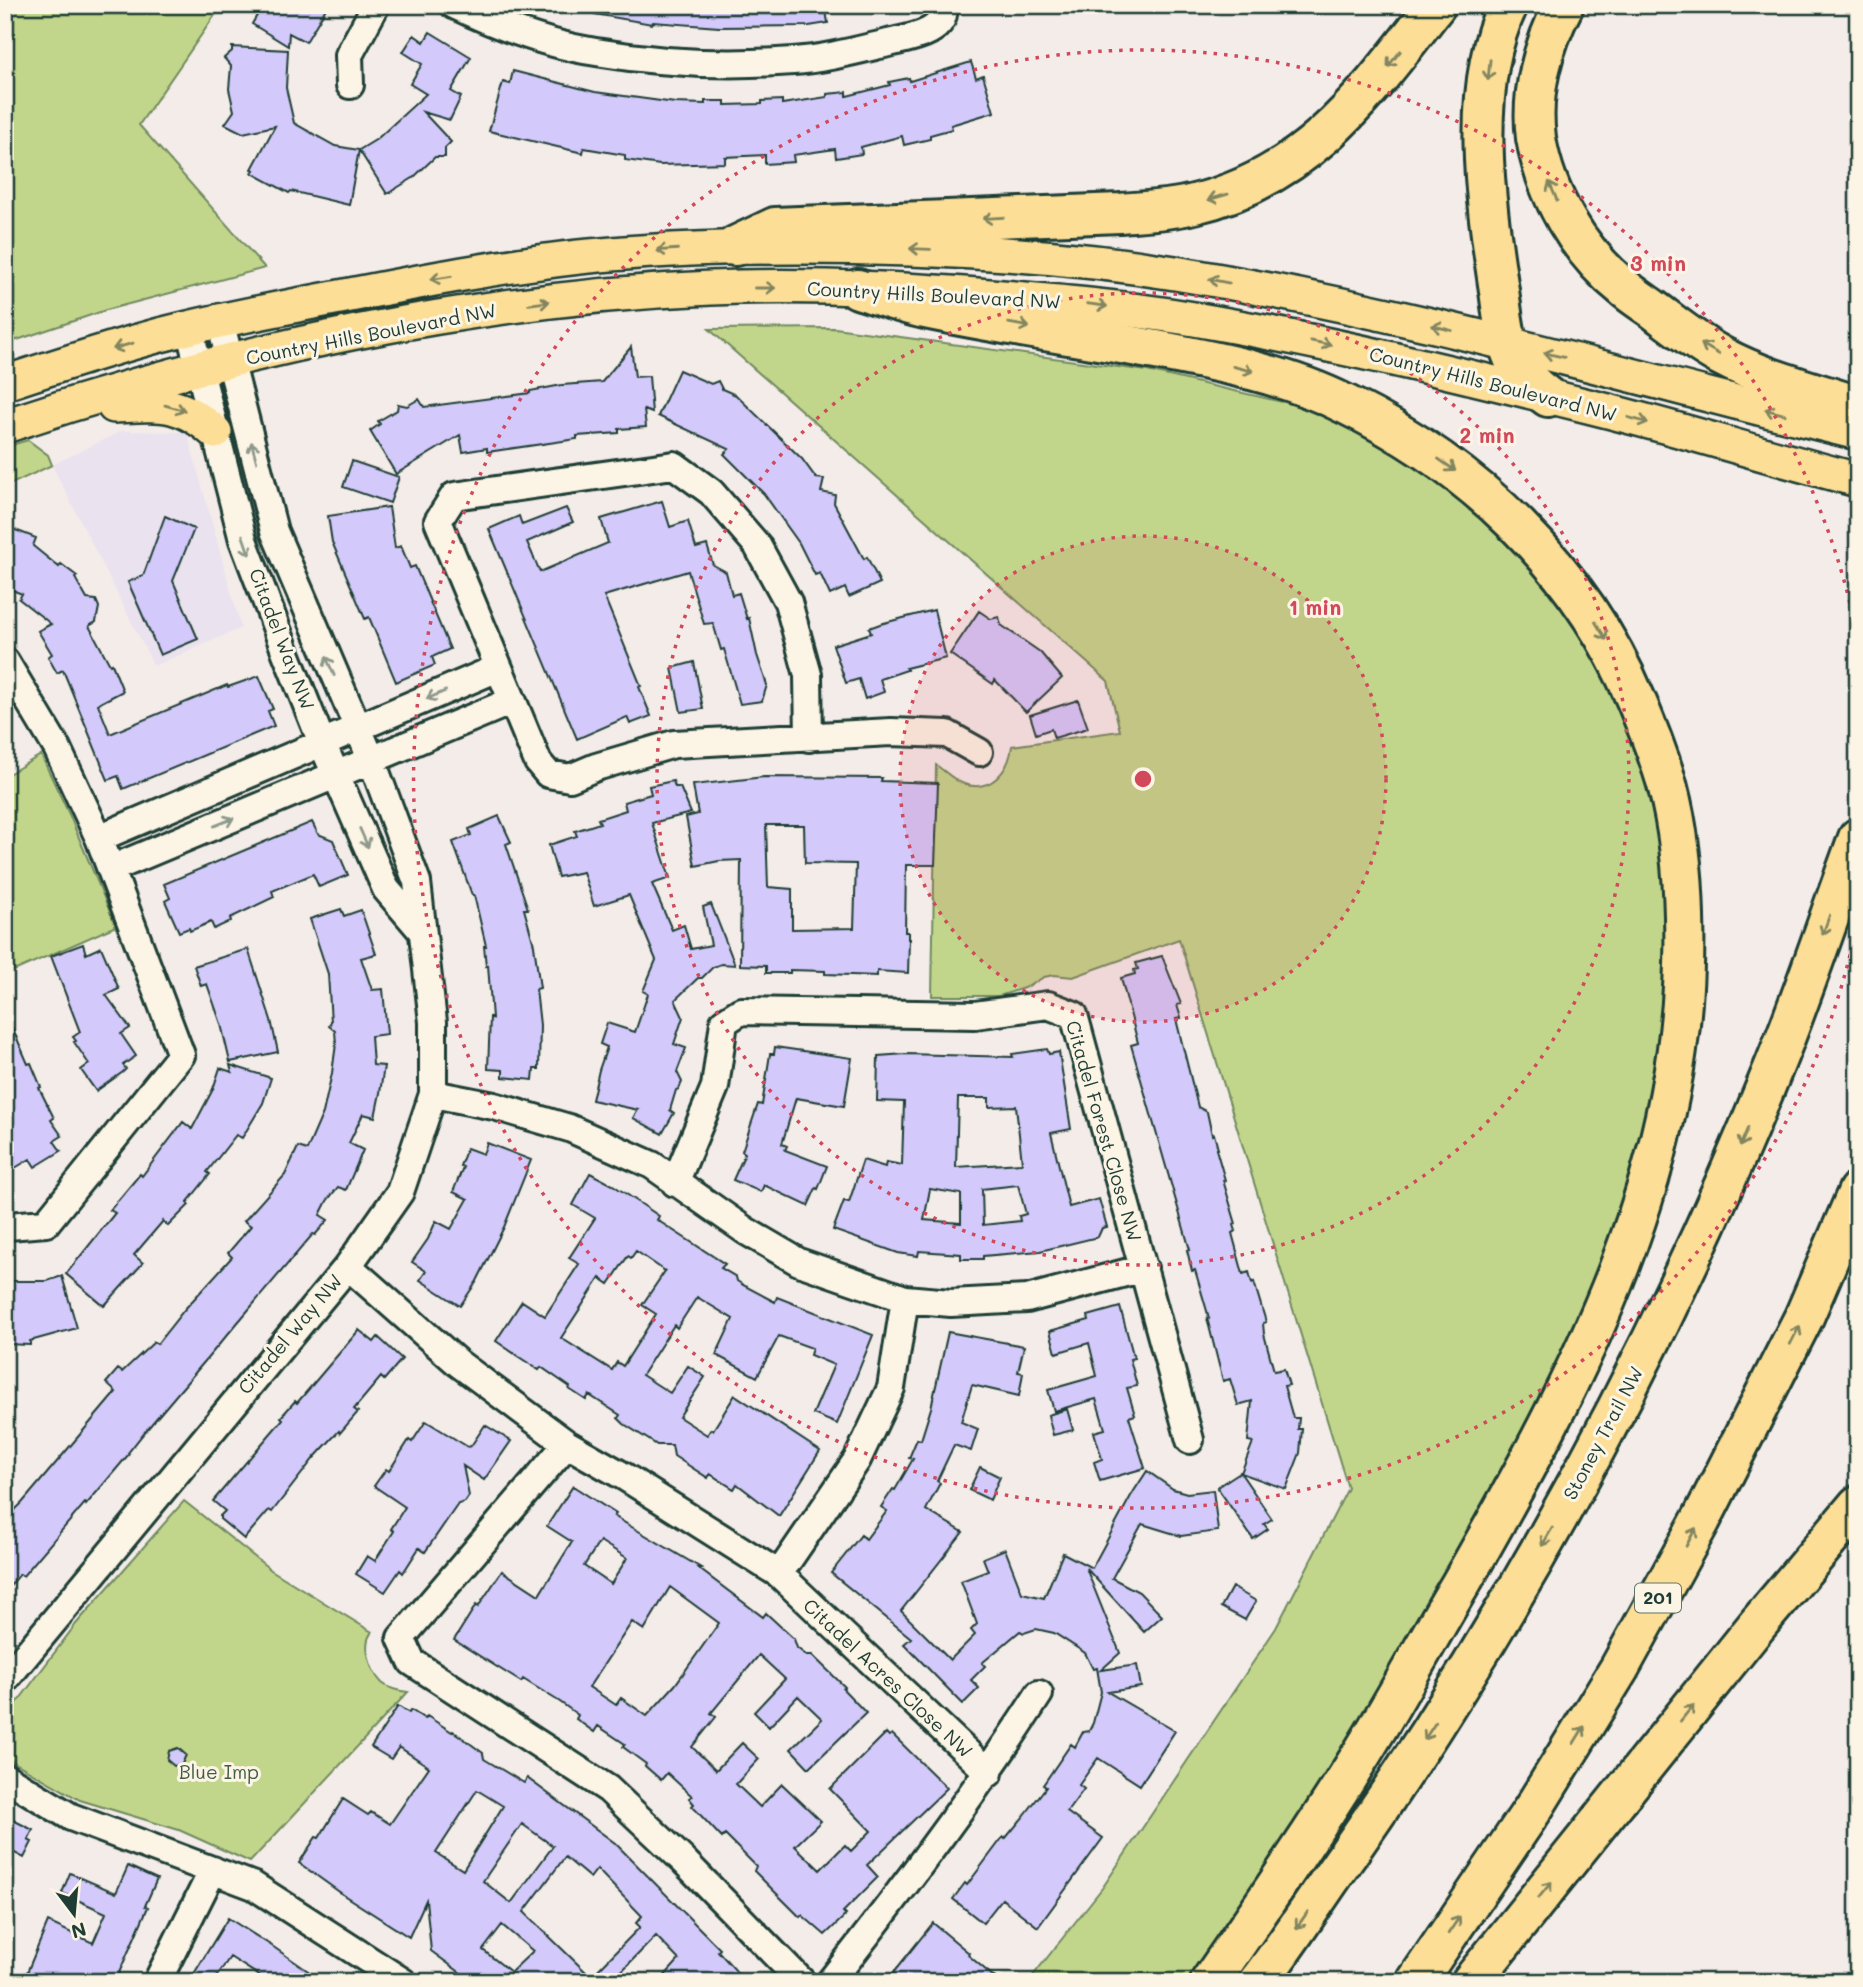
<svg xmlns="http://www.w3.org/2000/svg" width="1863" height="1987" font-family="Mali,sans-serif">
<rect width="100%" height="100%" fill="#f4ece9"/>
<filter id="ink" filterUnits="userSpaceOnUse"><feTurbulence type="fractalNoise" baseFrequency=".0143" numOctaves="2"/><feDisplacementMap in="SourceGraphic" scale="14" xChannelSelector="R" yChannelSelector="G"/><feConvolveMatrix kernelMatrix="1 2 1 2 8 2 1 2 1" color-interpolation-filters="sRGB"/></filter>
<g filter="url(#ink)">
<!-- built -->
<path fill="#eae2ee" d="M122,431l65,1 54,196 -87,38 -102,-201z"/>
<!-- green -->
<path fill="#c2d68b" stroke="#708a60" stroke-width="2" d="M5,5h217l-83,120 126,143 -159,42 -101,34z
M835,328l312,43 135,31 7,-9 184,99 156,202 39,120 -3,274 -76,237 -211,384 -189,273h-161l75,-95 173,-259 72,-140 -169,-549 -106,38 -19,-2 -10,2 -17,10 -28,9h-67l4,-231c9,6 17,15 28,19 27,9 45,-13 48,-38l108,-15 -12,-50 -399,-352z
M28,440l20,15 4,10 -47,22v-40z
M41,755l28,59 47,112 -102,45 -9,-20v-175z
M184,1501l87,69 101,62c-11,12 -1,40 10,51 7,6 17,8 26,9l-158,170 -71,-32 -99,-30 -68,-39 -7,-11v-28l9,-15 62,-83z"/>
<!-- building -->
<path fill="#d3c9fb" stroke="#1f3d34" stroke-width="2" fill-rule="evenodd" d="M263,5h65l-22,37 -17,-9 -1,13 -36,-22z
M594,5h231l3,18 -19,3 -90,1 -66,-5 -1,2 -58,-10z
M430,32l41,25 -20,34 10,6 -11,23 -27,-8 28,30 -6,6v9h-10l-22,21 -26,16 -28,-44 18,-11 49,-45 -16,-10 12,-20 -19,-12 11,-17 10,7z
M232,47l56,3 -2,38 8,35 41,23 24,4 -10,55 -58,-14 -2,2 -37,-20 2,-3 -2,-1 23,-43 -32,7 -18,-9 9,-13 -5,-22 2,-23 -7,-8 8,-7z
M971,62l5,16 7,-3 11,37 -43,13 1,4 -22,6v4l-26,6 -2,-9 -41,11 1,7 -26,4 -1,-9 -42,6 1,7 -29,2v-9l-40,2v6l-65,2 -35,-5v-5l-41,-7 -1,5 -94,-22 14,-49 7,2 3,-13 82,21 80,11 30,1v-3h20v4l37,-1v-3l20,-1v4l45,-7v-3l20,-2v4l43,-11 -1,-3 20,-4 1,3z
M631,347l4,30 14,-1 3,37 -8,-3 2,17 -27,2v4l-42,3v3l-90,13v-4l-24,4 -3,-17 -64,39 -26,-43 10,-7 -2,-3 19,-11 1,-6 9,2 12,-7 5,8 106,-14v-2l32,-6 40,-3z
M679,370l32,14 7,-3 4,8 14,6 66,64 14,19 8,1 -3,13 14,3 -1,8 30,56 3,-2 13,26 -31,14 -4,-9 -15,7 -10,-22 -5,2 -16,-32 -35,-49 -40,-40 5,-5 -71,-33z
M352,461l47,16 -9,26 -47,-16z
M662,501l8,26 18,-6 8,27 11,-3 6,20 13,7 6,23 7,-2 8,26 2,-1 8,37 10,30 -5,16 -22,3 -16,-55 -3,1 -8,-27 -9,1 -16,-53 -84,25 37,90 -2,1 12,29 -21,8 -3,-7 -50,22 -88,-210 30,-13 3,9 44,-17 7,14 -46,20 13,30 68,-29 -7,-24z
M389,507l6,41 6,-2 9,22 5,-2 35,83 -18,8 3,8 -39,17 -27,-65 -4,2 -33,-77 -4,-26z
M165,516l29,13 -21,52 25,58 -38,16 -32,-73 15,-6z
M5,526l31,12 -3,8 26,21 2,-3 16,12 -2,2 12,21 9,1 3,7 -3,15 -7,4 21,39 2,-1 11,27 -25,13 12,30 117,-49 1,2 31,-11 14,33 -5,2 6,15 -151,63 -5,-13 -10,4 -45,-110 -6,3 -9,-16 4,-3 -14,-23 13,-7 -32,-25 3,-5 -17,-7z
M934,610l12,48 -40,10 1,2 -27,9 4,13 -19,7 -6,-20 -13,4 -13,-38 38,-12 -2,-5 11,-4z
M979,611l12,8 8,-2 2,8 39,27 22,26 -36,34 -31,-32 -2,4 -43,-30z
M694,662l9,47 -22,3 -9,-44z
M1078,700l10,28 -34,10 -3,-9 -15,5 -6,-19z
M764,777l118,1 -1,3 57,2 -3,82h-29l-1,67h3v7h1l-1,34 -31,-2v5l-52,-2v-3l-35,-1v3h-24v-7l-26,-1 1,-105 -22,1 -24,5 -9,-49 12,-3 -5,-29zM766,825h38l1,38 51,1 -2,64 -62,1v-40l-24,-2z
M673,781l2,6h5l11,26 -39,10 18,55 -18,6 20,46 12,-5 7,24 20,-4 -8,-38 8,-3 24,61 -14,-1 -8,3 -11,11h-4l-23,22 8,17 -9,27 12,4 -9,24 5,10 -3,7 -3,1 -6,20 4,3 -12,21 -29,-16 5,-8 -46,-10 7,-30 8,-23 -7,-3 7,-21 28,9 13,-38 -5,-3 13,-31 -27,-65 -35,11 -11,-34 -25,5 -9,-32 28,-9 -2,-5 25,-8 -2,-4 28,-9 -2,-8 27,-8 -2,-8z
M499,816l12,26 -5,2 22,65h-4l10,36 6,43 -4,1 4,36 -1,44h-5l-1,11 -30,-3v-7l-15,-1 2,-52 2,1 -4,-53 -2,1 -2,-20h2l-12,-51h-2l-19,-53 18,-7 -2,-6z
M312,822l6,12 15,6 15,35 -29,12 -6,-13 -41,17 2,6 -44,21 1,3 -17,8 -3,-7 -21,9 -1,-3 -10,4 -14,-31 5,-3 -6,-14z
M341,909l3,7 17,-6 15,44 -15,4 11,32 11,-1 4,45 -16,2 2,29 11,1 -4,27 -5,24 -12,-3 -14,29 14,7 -17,40 -8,-3 -11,14 -7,14 8,5 -13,15 -2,-1 -170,200 -15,19 1,1 -43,51 -1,-2 -62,73 -3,-2 -15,18v-87l8,7 9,-9 94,-111 -10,-9 12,-14 4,3 32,-30 3,2 27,-34 48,-53 -4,-4 23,-27 -7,-5 41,-46 13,-28 9,3 16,-37 9,-40 4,-29 -1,-13 -6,-5 2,-4 -3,-48 -18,-55z
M83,944l3,10 15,-7 18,42 -13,6 24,33 -9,6 15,22 -13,9 3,4 -3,3 -27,19 -15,-21 8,-6 -15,-22 2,-1 -3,-4 7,-5 -29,-76z
M248,949l23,71 7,32 -48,10 -9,-38 -14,-40 -6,2 -7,-20z
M1162,956l19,48 -4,1 4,13 -5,1 22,88 9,5 5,23 2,-1 4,15h-2l9,31h-2l13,44 -2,1 2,6 -4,2 11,41 6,-2 3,11 2,-1 12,40 -3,1 1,11 10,37 10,-2 5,16 -5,1 9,32h6l-1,11h4l-2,24 -14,36 -45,-16 12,-31 -5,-1 4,-40 -14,4 -8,-26 -7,2 -16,-63h2l-14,-48 -3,1 -5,-21h3l-59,-205 7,-2 -17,-65 14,-4 -1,-4 4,-1 -2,-6z
M5,1011l23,53 3,-1 10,24 -2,1 15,30 -3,2 11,16 -8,5 7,10 -26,16 -5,-8 -15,9 -10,-16z
M775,1047l77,11 -8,48 -48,-8 -14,46 5,2 -2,4 42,16 -9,23 -2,-1 -8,18 -44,-21 -3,7 -28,-12 12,-27 -3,-2 16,-47 4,1 8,-51h4z
M1047,1049l2,5 10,-2 12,77 -20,4 18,74 30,-8 8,28 -5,1 -4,9 -58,14 -57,5v3h-22v-5l-42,-3 -1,5 -20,-3 -65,-23 11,-29 5,1 14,-42 22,7 1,-5 16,3 2,-63 -27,-1 1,-45 28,-2 107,3 -1,-3zM958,1098h31v9l27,-1 6,57 -66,4zM1018,1185l8,29 -7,2 1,5 -37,4 -1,-36zM930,1189l31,5v29l-37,-3z
M230,1065l41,13 -8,25 -21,35 -6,-3 -29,37 3,2 -23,29 2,2 -21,21 -5,-5 -29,34 9,8 -39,43 -38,-32 49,-61 -5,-3 30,-36 2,2 41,-54 9,7 21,-40 7,-21 12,4z
M487,1143l44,17 -27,67 -27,54 -17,25 -40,-26 6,-9 -14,-9 16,-23 8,-18 15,8 17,-30 -15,-7 10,-25 -3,-1 7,-18 16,6z
M590,1173l23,12 46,31 -2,4 68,44 -4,4 15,9 1,4 6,4 32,17 2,-5 96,38 -36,89 -24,-10 21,-49 -24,-10 2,-7 -33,-12 -22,41 -41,-22 17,-36 -36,-22 -20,31 -3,-3 -32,50 28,18 18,-27 17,11 -26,40 28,18 4,-6 2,1 22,-35 85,56 -41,65 -42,-32 -3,5 -24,-15 -2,4 -34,-22 -2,-11h-15l-33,-21 -6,-6 2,-3 -31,-20 -3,5 -17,-11 1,-2 -29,-20 -2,3 -20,-13 -23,-16 26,-40 23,15 34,-52 -10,-6 26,-40 -22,-13zM636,1251l29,20 -23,34 14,9 -33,52 -6,-4 -5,8 -51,-32 39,-60 9,6 19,-28 3,2z
M62,1276l15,52 -47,13v4l-25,-1v-42h5v-21h37z
M1120,1307l14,51 -4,1 7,27 -10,2 8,27 -6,2 16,51 -45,13 -6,-19 8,-3 -8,-27 11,-3 -9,-30 -42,12 -6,-21 49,-14 -8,-33 -33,10 -6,-22 39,-11 -1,-4z
M359,1330l15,12 4,-5 24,22 -18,21 -3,-3 -27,32 4,3 -18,21 -1,-2 -25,27 -42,54 -3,-2 -25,29 -24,-20v-3l5,-5 -12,-10 70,-82 -2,-2 14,-16 2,2z
M948,1332l76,14 -6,26 5,1 -4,23 -47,-11 -11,37 17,7 -7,22 -17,-6 -17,36 3,2 -14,27 37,22 -62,79 49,49 25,-25 -4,-5 6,-6 -16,-43 27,-10 -5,-13 22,-9 17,44 22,5 19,-45 29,15 40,-74 15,-23 26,18 14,4 26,-3 5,41 -37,5 -39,-12 -30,54 27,14 23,24 -18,16 -58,-64 34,85 -19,17 36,-5 4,22 -33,5 67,39 -35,54 -42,-27 -19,27 5,4 -17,23 36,26 -65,89 -36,-28 -19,24 -30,-24 12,-16 2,2 36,-48 2,2 19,-23 22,-29 -3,-2 28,-41 4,3 8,-15 6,-1 4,-8 8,-31 -4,-24 -4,1 -8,-16 -31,-20 -18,-4 -12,4 -4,-2 -38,32 3,3 -14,14 8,8 -16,16 -59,-60 7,-6 -80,-65 30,-38 5,4 21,-28 -6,-4 12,-18 2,1 18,-31 -4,-1 8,-19 4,1 10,-32z
M1067,1409l6,21 -20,5 -5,-20z
M426,1421l42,26 3,-1 14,-21 26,16 -27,39 -21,-14 6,30 -4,6 -7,2 -33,48 -6,-4 -16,25 -3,-3 -15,22 -29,-18 11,-18 8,5 19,-30 -3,-2 14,-22 -31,-21 12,-17 3,2 20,-31 3,2z
M980,1467l20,10 -10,23 -21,-10z
M1240,1472l32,47 -8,5 4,5 -15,10 -36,-52z
M573,1486l43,28 -2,2 16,10 71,42h-3l65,49 3,-4 28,26 3,9 9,7h6l33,32 -2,2 23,24 -57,55 -18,-19 31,-30 -24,-23 -29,31 -15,-15 31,-33 -26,-24 -48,58 5,4 -24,30 24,23 26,-27 17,16 -23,25 24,23 22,-23 39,37 -26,25 25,24 25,-25 6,6 20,-20 -41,-42 56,-56 3,3 3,-2 55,54 -80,77 11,12 -35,35 3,3 -21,20 -23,-20 -2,2 -46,-46 2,-5 -31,-31 -3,3 -16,-17 -14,-15 2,-2 -5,-6 3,-2 -25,-23 -6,7 -16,-14 1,-2 -23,-17 2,-3 -27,-18 -4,6 -18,-13 2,-4 -18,-13 -37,-23 -2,3 -67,-42 22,-35 2,2 24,-36 37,24 33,-53 -25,-16zM600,1541l27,17 -16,26 -27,-18zM670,1587l49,36 -44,62 -28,31 -26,-18 -5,7 -27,-18 43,-65 12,8z
M1232,1587l24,14 -11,19 -24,-13z
M398,1706l11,7 2,-3 14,9 2,-3 25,16 1,-1 30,22 1,6 40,24 3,-5 88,65 105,106 -2,2 28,31h-87l20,-22 -23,-24 -45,46h-138l-42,-31 -5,-51 -17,37 -64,-41 -46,-33 17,-26 3,1 24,-39 25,16 3,-3 19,12 39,-57 -30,-20 -8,12 -20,-12zM477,1790l26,16 -40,64 -27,-17zM522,1824l31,22 -42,57 -28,-22zM565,1857l25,21 7,-9 45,47 -6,7 4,4 -49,50 -67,-65zM502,1925l31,26 -22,21 -28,-22z
M178,1748l8,7 -4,9 -8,2 -7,-6 2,-9z
M5,1816l28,14 -5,10 4,2 -8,16 -19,-10z
M128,1866l29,13 -12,27 3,1 -33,75h-92l25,-60 45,21 13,-30 -44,-20 8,-20 46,20z
M228,1918l44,28 52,36h-55l-39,-25 -17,25h-24z
M933,1923l36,30 -1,2 32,27h-114z"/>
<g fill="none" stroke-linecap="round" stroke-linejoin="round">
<defs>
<path id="minor" d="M454,5c44,21 94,40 142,47 64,11 132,14 197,9 32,-2 65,-11 95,-18 20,-5 60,-9 55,-38
M350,85l-1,-30 27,-50
M189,328l54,212 43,113 36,90 64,146 35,41
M5,661l52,87 42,90 82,217 -135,168 -38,3 -3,-4
M809,738l-1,-63 -20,-73 -31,-57 -46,-53 -37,-27 -220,31 -16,25 100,241 10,12 22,4 26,-11 78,-23 217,-12 56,2 32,18
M99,838l399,-170
M111,869l401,-168
M433,1094l61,12 75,22 83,37 94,66 53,31 106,37 46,4 76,-4 117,-31
M675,1183l40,-96 9,-65 17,-11 234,4 73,-10 26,10 116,425
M348,1266l110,97 109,81 58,33 154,97 210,199
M567,1444l-166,194 11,24 196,127 76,72 118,121
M779,1574l78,-114 34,-72 14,-89
M5,1680l343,-414 52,-74 33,-98v-72l-16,-140 -45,-121 -98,-230 -54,-210
M5,1777l66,40 183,69 149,96
M157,1982l56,-112
M830,1982c74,-94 145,-188 209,-288"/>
<path id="major" d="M5,383c54,-18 108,-36 163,-50 59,-15 118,-26 177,-37 77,-15 155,-30 234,-39 110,-11 221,-12 331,-8 88,3 178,10 265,24 231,38 456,104 683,160
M114,406c45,-2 65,-6 101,26
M5,426c222,-75 471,-128 706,-138 88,-4 178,0 266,7 73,6 145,12 217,24 134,23 266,55 398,88 89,22 177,50 266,73"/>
<path id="highway" d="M1508,5c-39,82 -23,192 -10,279 4,24 5,51 15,74 8,17 20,28 35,39
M1564,5c-21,40 -34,88 -28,133 9,56 43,114 87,149 9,8 20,15 30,22 23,17 45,35 70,48 41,22 90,34 135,49
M735,246l40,-19 345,-14c25,-2 50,-3 74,-9 115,-27 173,-111 242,-199
M858,289c22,7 44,15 67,20 76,16 154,27 231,41 65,12 132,25 191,55 127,62 234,164 289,295 12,29 24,58 32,88 11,42 15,85 16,128 8,249 -104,459 -224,669 -28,47 -54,95 -82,142 -52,87 -110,171 -168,255
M1258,1982c32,-41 60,-86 90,-128 171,-246 315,-512 427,-790 30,-74 55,-151 83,-226
M1416,1982l117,-173 86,-140 82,-149 103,-203 54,-126
M1471,1982l287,-358 100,-119"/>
</defs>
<!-- minor casing -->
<use href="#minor" stroke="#1f3d34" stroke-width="32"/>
<!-- major casing -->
<use href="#major" stroke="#1f3d34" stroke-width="38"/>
<!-- highway casing -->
<use href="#highway" stroke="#1f3d34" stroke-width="44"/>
<!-- minor -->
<use href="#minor" stroke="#fcf5e5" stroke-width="26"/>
<!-- major -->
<use href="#major" stroke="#fcde96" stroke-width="33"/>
<!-- highway -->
<use href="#highway" stroke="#fcde96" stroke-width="38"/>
</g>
<!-- one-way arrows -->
<defs><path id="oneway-shaft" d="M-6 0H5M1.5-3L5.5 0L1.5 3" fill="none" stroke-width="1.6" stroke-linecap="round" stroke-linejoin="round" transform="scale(1.75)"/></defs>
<g stroke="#828560">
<use href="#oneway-shaft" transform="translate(1394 59) rotate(129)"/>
<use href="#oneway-shaft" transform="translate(1489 70) rotate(96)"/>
<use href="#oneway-shaft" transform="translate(1553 191) rotate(-113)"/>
<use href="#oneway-shaft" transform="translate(1218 197) rotate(164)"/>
<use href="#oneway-shaft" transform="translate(993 218) rotate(177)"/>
<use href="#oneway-shaft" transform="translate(920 249) rotate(-178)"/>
<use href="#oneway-shaft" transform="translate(667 250) rotate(176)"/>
<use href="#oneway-shaft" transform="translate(441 278) rotate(171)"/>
<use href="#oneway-shaft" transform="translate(1219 281) rotate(-169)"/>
<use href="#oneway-shaft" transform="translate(765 288)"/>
<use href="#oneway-shaft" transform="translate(539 303) rotate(-7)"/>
<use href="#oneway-shaft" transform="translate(1097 305) rotate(8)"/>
<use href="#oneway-shaft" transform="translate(1019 325) rotate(10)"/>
<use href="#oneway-shaft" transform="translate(1442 328) rotate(-166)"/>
<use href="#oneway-shaft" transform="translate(1321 343) rotate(12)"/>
<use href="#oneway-shaft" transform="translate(123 346) rotate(164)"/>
<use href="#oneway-shaft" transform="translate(1710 349) rotate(-149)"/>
<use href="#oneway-shaft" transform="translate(1554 355) rotate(-167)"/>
<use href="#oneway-shaft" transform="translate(1243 369) rotate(14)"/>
<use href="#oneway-shaft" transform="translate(175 408) rotate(16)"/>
<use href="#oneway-shaft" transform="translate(1775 412) rotate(-165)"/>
<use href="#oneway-shaft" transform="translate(1638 420) rotate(15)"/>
<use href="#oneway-shaft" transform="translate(1447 465) rotate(35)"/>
<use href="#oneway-shaft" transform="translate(1601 631) rotate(58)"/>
<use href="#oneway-shaft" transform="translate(1826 925) rotate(110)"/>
<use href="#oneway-shaft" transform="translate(1744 1137) rotate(113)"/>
<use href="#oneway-shaft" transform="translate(1795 1335) rotate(-63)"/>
<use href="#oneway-shaft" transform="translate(1547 1537) rotate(120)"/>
<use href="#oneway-shaft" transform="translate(1691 1537) rotate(-62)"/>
<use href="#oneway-shaft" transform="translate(1687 1713) rotate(-51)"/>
<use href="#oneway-shaft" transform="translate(1430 1731) rotate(123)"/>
<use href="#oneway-shaft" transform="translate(1579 1735) rotate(-58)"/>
<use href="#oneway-shaft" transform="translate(1545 1890) rotate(-51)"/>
<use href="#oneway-shaft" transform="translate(1302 1920) rotate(125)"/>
<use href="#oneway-shaft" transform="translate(1454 1925) rotate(-56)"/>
</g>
<g stroke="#8e998c">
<use href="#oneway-shaft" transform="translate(254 452) rotate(-105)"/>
<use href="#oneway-shaft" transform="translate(246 545) rotate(71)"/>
<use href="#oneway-shaft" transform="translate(330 666) rotate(-114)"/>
<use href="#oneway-shaft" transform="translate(436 695) rotate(157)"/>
<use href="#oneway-shaft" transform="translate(224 822) rotate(-22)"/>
<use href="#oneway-shaft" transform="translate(364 838) rotate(66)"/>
</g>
</g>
<!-- distance rings -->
<circle cx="1143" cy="779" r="243" fill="#d1495b" fill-opacity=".12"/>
<g fill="none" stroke="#d1495b" stroke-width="3.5" stroke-dasharray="3.5 7">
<circle cx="1143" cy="779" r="243"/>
<circle cx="1143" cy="779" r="486"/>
<path d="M1857 924A729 729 0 1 1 1857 634"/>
</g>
<g text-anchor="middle" stroke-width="6" stroke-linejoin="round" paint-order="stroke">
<!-- shield labels -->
<rect fill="#fcf5e5" stroke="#617469" stroke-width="2" x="1635" y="1583.5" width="46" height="29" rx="5"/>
<g font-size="18" font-weight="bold" fill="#1f3d34">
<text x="1658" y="1604">201</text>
</g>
<!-- street labels -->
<g font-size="19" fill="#1f3d34" stroke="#fcf5e5">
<text transform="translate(934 295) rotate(3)" y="7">Country Hills Boulevard NW</text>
<text transform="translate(371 334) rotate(-11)" y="7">Country Hills Boulevard NW</text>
<text transform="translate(1493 384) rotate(14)" y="7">Country Hills Boulevard NW</text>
<text transform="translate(282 639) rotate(69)" y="7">Citadel Way NW</text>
<text transform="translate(1104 1131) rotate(74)" y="7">Citadel Forest Close NW</text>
<text transform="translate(290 1334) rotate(-50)" y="7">Citadel Way NW</text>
<text transform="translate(1603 1433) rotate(-62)" y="7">Stoney Trail NW</text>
<text transform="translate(888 1678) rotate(43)" y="7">Citadel Acres Close NW</text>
</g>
<!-- park labels -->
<g font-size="19" fill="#405c45" stroke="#fcf5e5">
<text x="219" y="1779">Blue Imp</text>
</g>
</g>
<circle cx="1143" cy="779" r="10" fill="#d1495b" stroke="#fcf5e5" stroke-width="3.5"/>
<g font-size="21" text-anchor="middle" font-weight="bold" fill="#d1495b" stroke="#fcf5e5" stroke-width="6" stroke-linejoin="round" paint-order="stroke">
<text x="1658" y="271">3 min</text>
<text x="1487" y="443">2 min</text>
<text x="1315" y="615">1 min</text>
</g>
<!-- margin -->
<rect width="1863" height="1987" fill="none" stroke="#fcf5e5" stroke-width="28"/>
<rect x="14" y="14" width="1835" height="1959" fill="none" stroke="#1f3d34" stroke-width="2.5" filter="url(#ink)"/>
<!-- north arrow -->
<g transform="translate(74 1914) rotate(164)" stroke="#fcf5e5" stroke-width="5" paint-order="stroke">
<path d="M0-5L12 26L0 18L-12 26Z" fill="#1f3d34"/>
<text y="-10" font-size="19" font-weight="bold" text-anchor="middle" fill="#1f3d34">N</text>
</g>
</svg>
